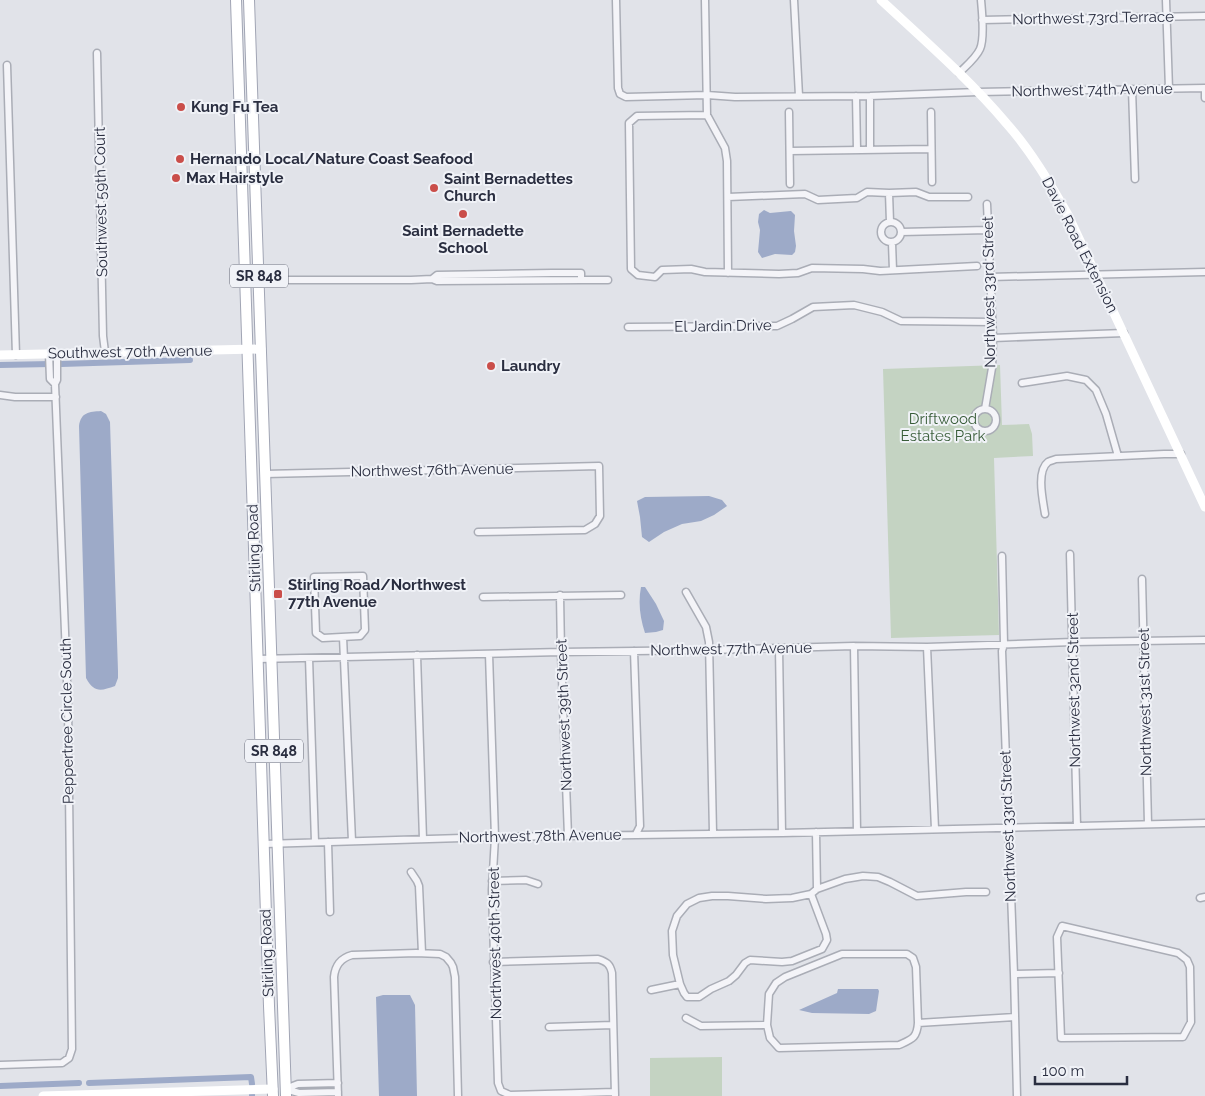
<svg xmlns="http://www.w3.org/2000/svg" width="1205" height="1096" font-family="Raleway,sans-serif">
<rect width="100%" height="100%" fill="#e1e3e9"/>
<!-- green -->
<path fill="#c4d3c2" d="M1000,365l2,60 27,-1 3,10 1,22 -39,2 5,177 -108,3 -8,-269z
M722,1057v39h-72v-38z"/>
<!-- water -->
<path fill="#9daac8" d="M764,210l6,3 21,-2 4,4 -1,16 2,15 -1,6 -3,3 -17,-1 -13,4 -4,-6 2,-22 -2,-8 1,-8z
M101,411l5,3 4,8 8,249v7l-3,8c-14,5 -21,7 -29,-8l-7,-252c2,-14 10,-14 22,-15z
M709,496l13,4 5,6 -13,9 -13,6 -19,3 -18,8 -15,10 -7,-5 -2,-20 -3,-16 8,-4z
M641,587h4l11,17 8,17 -1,9 -7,2 -11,1c-5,-15 -7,-30 -4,-46z
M838,989h40l1,2 -3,20 -7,3 -57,-1 -13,-3 38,-17z
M383,995h27l5,10 2,91h-38l-3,-99z"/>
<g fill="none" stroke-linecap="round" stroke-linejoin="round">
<!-- canal -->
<path stroke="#9daac8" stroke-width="6" d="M61,364l129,-4
M0,365l51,-1
M89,1083l162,-6 1,7
M0,1086l79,-3
M252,1095v1"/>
<defs>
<path id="street" d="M616,0l2,88 2,6 6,3 81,-2 28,2 135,-1 108,-4 227,-4
M705,0l2,115 18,33 2,13 1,112
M794,0l5,96
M1166,0l3,89
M982,20l223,-4
M97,53l6,283 2,16
M7,65l9,290
M959,73c7,-7 17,-15 21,-24 5,-11 2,-37 1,-49
M1205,88v10
M1132,89l3,90
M856,96l1,54
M870,96v54
M789,112l1,72
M931,112l1,70
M707,115l-70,1 -8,7 2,146 7,6 17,2 7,-7 29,-1 14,3 74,2 19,-1 14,-5 51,1 17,2 97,-5
M790,151l141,-2
M889,193l1,29
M728,197l77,-3 13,6 39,-2 10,-6 22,1 27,-1 13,5h39
M881 232a10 10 0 1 1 20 0a10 10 0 1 1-20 0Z
M901,232l87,-2
M892,243l1,27
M552,273h29v7l-144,1 -5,-2 5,-4z
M990,277l215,-5
M259,280h152l21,-1
M581,280h27
M628,327l149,-1 15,-7 21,-12 41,-2 28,7 19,9 91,1
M993,338l131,-5
M49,354l1,25 5,5
M1022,383l45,-7 19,4 10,10 10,24 12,42
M0,395l15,2h41
M974 420a11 11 0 1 1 22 0a11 11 0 1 1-22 0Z
M985,409l7,-41 1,-30 -6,-134
M265,474l334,-8 1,50 -5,8 -10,6 -107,2
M1045,514c-2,-13 -9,-43 3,-52 2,-1 5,-2 8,-3l108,-5h17
M1070,554l7,272
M1002,556l2,88 -2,7 12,323 3,122
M363,576l2,54 -5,6 -37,2 -7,-5 -2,-56z
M1142,579l6,245
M686,592l20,35 3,15 4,191
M560,595l1,57 7,184
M483,597l138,-2
M343,637l9,204
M854,646l3,185
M927,647l8,182
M779,648l3,185
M634,651l6,175 -4,8
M489,654l6,183 -3,53 6,193 3,8 9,4 105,-3
M417,655l6,184
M309,658l6,184
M257,659l304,-7 148,-2 145,-4 73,1 146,-5 132,-2
M816,832l1,57
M328,842l2,70
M264,844l231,-7 287,-4 423,-10
M411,872l6,9 2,5 3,67
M492,881l34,-1 12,4
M811,894l15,40 1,6 -5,9 -30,12 -10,1 -32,-2 -5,3 -9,12 -7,6 -18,8 -12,8h-12l-3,-4 -4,-9 -7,-29 -1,-24 5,-15 10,-12 12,-6 13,-2h16l38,3 26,-1 19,-4 6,-5 28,-10 18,-3 15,1 12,5 27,14 49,-4h20
M1200,898l5,-1
M1062,926l116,27 9,7 3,7 1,55 -8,15 -122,1 -4,-101z
M842,954h65l6,4 3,9 2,56c-1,15 -6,16 -19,22l-120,3 -9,-10 -3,-13 2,-31 7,-11 9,-6z
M493,962l105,-3c9,3 12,5 14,14l3,122
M1014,974l45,-1
M651,990l29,-6
M686,1018l15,8 66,-1
M918,1023l97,-6
M549,1027l64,-2
M0,1065l62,-2 7,-5 3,-9 -4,-343 -13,-322 2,-4v-26
M285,1089l14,4 39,-1
M285,1089l13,-5 40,-1
M338,1096l-4,-119c1,-11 7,-19 18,-22l64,-2 24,1 6,3 5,6 2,4 2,10 3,119"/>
<path id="primary" d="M236,0l33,1006 4,90
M249,0l19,558 18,538"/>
</defs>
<!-- street casing -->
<use href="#street" stroke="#aaadb6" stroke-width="9"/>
<!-- primary casing -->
<use href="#primary" stroke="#a1a5b4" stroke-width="12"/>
<!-- street -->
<use href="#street" stroke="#f4f4f8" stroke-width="6"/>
<!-- secondary -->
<path stroke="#fff" stroke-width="9" d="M881,0c43,40 88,79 126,124 24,27 42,58 60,89l138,294
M0,355l261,-6
M43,1096l230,-7"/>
<!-- primary -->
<use href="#primary" stroke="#fff" stroke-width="10"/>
</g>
<!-- markers -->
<g fill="#ca4e4a" stroke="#f0f2f7" stroke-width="2">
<circle cx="181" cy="107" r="5"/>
<circle cx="180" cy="159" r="5"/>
<circle cx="176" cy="178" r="5"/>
<circle cx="434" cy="188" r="5"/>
<circle cx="463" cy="214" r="5"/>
<circle cx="491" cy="366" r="5"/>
<rect x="273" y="589" width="10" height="10" rx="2.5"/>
</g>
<g text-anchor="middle" stroke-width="4" stroke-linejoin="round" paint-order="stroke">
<!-- shield labels -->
<g fill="#f0f2f7" stroke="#656977" stroke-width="1">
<rect x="230" y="264.5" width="58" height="23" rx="4"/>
<rect x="245" y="739.5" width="58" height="23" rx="4"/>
</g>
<g font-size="14" font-weight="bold" fill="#2a2e40">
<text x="259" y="281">SR 848</text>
<text x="274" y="756">SR 848</text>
</g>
<!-- street labels -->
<g font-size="15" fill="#2a2e40" stroke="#f0f2f7">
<text transform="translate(1093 18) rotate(-1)" y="5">Northwest 73rd Terrace</text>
<text transform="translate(1092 90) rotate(-1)" y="5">Northwest 74th Avenue</text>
<text transform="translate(101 202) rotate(-91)" y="5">Southwest 59th Court</text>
<text transform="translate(1080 245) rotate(63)" y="5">Davie Road Extension</text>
<text transform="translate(989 292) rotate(-91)" y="5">Northwest 33rd Street</text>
<text transform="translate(723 326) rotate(-1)" y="5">El Jardin Drive</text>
<text transform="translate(130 352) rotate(-1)" y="5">Southwest 70th Avenue</text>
<text transform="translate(432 470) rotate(-1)" y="5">Northwest 76th Avenue</text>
<text transform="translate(254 548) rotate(-92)" y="5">Stirling Road</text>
<text transform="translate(731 649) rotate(-1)" y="5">Northwest 77th Avenue</text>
<text transform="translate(1074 690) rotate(-91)" y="5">Northwest 32nd Street</text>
<text transform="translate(1145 702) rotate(-91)" y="5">Northwest 31st Street</text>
<text transform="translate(564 715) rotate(-92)" y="5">Northwest 39th Street</text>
<text transform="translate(67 721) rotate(-91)" y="5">Peppertree Circle South</text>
<text transform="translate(1008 826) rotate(-92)" y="5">Northwest 33rd Street</text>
<text transform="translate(540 836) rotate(-1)" y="5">Northwest 78th Avenue</text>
<text transform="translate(495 943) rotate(-91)" y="5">Northwest 40th Street</text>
<text transform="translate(267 953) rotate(-92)" y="5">Stirling Road</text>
</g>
<!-- poi labels -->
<g font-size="15" font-weight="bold" fill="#2a2e40" stroke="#f0f2f7" text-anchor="start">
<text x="191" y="112">Kung Fu Tea</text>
<text x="190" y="164">Hernando Local/Nature Coast Seafood</text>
<text x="186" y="183">Max Hairstyle</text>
<text x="444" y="184">Saint Bernadettes<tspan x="444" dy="17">Church</tspan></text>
<text x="463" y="236" text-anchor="middle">Saint Bernadette<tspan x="463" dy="17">School</tspan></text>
<text x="501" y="371">Laundry</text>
<text x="288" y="590">Stirling Road/Northwest<tspan x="288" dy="17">77th Avenue</tspan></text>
</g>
<!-- park labels -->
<g font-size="15" fill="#385c38" stroke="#f0f2f7">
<text x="943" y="424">Driftwood<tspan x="943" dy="17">Estates Park</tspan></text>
</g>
</g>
<!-- scale -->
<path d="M1035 1076v8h92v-8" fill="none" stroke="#2a2e40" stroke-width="2.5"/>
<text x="1042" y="1076" font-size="15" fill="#2a2e40" stroke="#f0f2f7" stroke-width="4" paint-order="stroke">100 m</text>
</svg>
